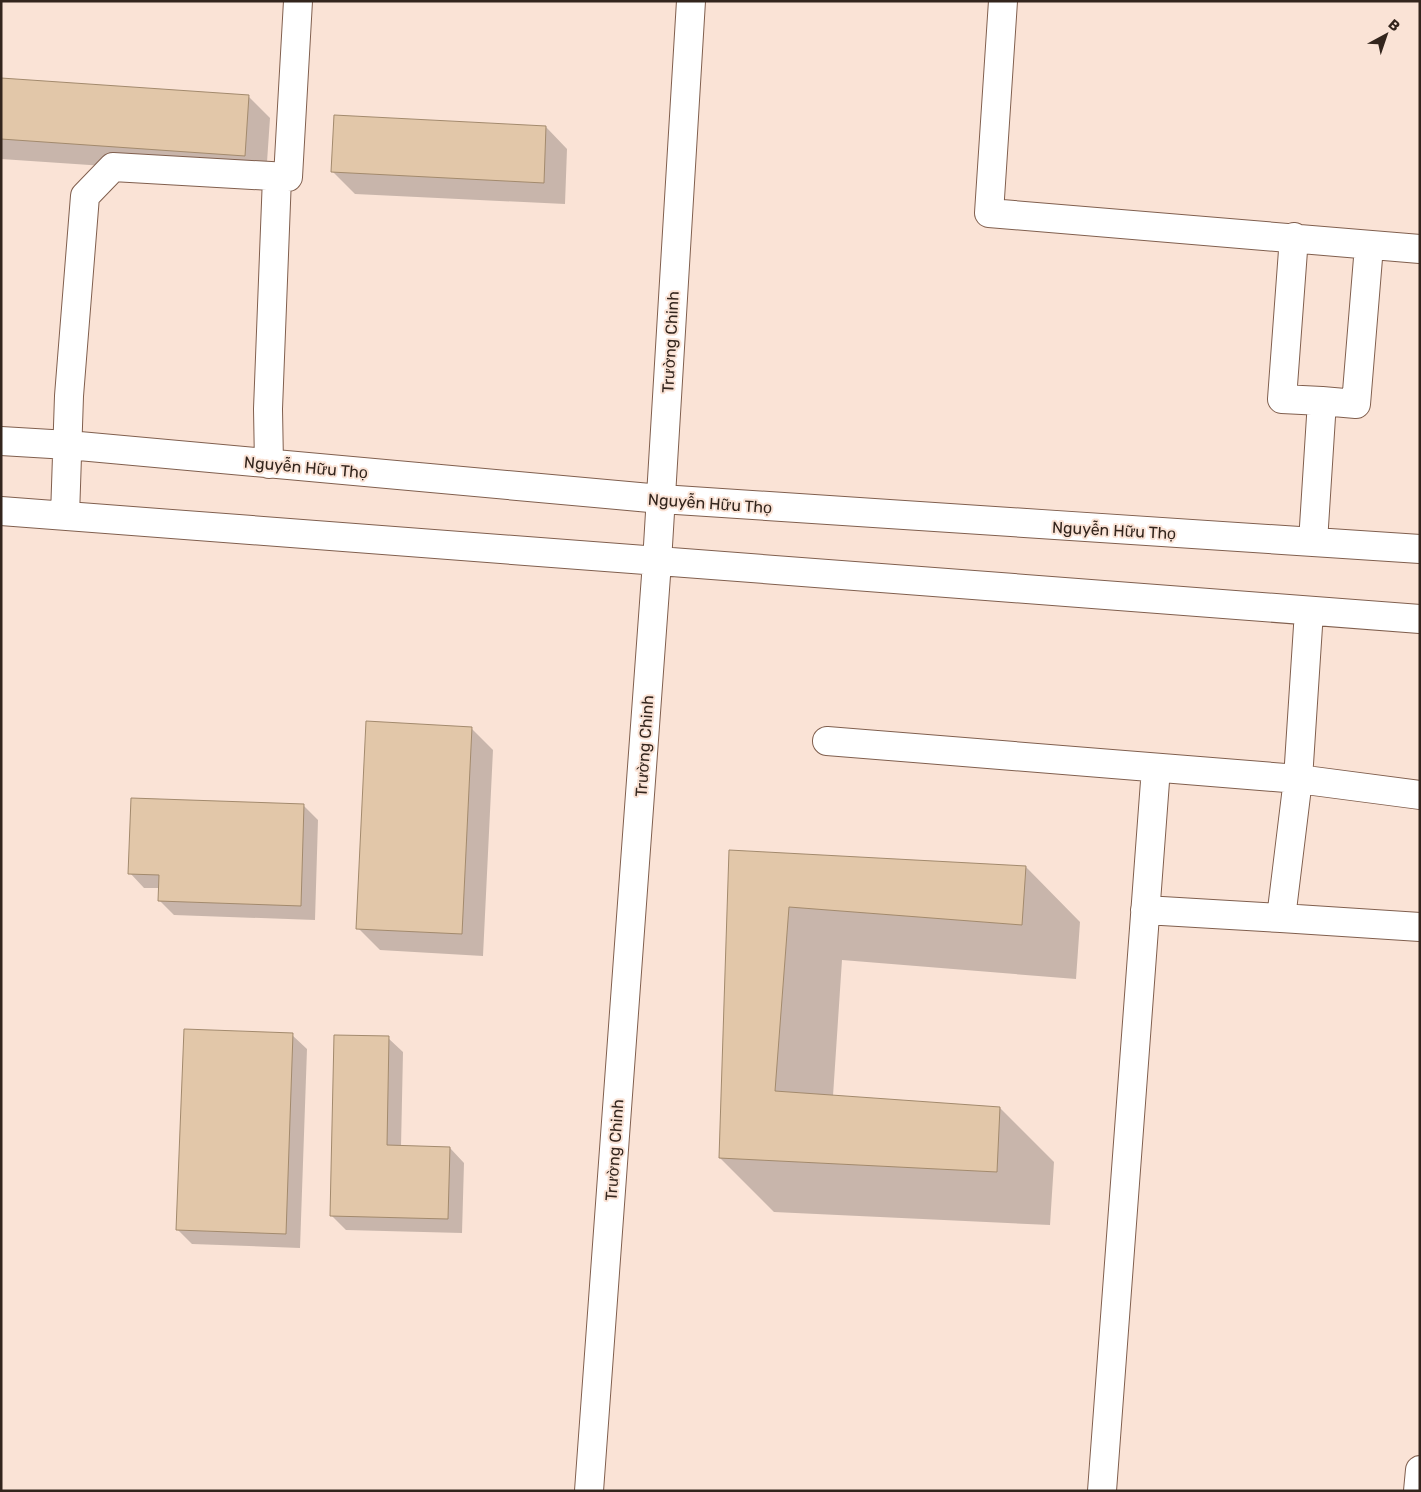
<svg xmlns="http://www.w3.org/2000/svg" width="1421" height="1492" font-family="Rubik,sans-serif">
<rect width="100%" height="100%" fill="#fae3d6"/>
<!-- shadow -->
<path fill="#0003" d="M1,80l247,16 22,22 -4,59 -265,-18z
M546,127l21,22 -2,55 -210,-10 -22,-22z
M471,728l22,22 -10,206 -103,-6 -22,-22z
M303,805l15,15 -3,100 -141,-5 -15,-15v-12h-15l-14,-15z
M730,851l296,16 54,55 -4,57 -234,-19 -9,136 167,12 54,54 -4,63 -276,-13 -54,-54z
M292,1035l15,14 -7,199 -108,-4 -14,-14z
M388,1038l15,14 -2,95 49,1 14,15 -2,70 -116,-3 -14,-14z"/>
<!-- building -->
<path fill="#e2c7a9" stroke="#a38a6d" d="M1,78l248,17 -4,61 -244,-17z
M334,115l212,11 -2,57 -213,-11z
M366,721l106,6 -10,207 -106,-5z
M131,798l173,6 -3,102 -143,-5 1,-26 -31,-1z
M729,850l297,16 -4,59 -233,-18 -14,184 225,16 -3,65 -278,-14z
M184,1029l109,4 -7,201 -110,-4z
M334,1035l55,1 -2,109 63,2 -2,72 -118,-3z"/>
<g fill="none" stroke-linecap="round" stroke-linejoin="round">
<defs>
<path id="minor" d="M1003,1l-14,212 431,36
M1294,237l-12,162 40,2 -9,141
M1322,401l34,3 13,-158
M1,441l67,4 593,54 759,50
M269,464l-1,-55 9,-232
M1,511l1419,108
M65,516l4,-120 16,-200 28,-29 175,10 10,-176
M827,741l471,38 11,-168
M1145,910l136,8 17,-139 122,16
M1281,918l139,9
M589,1491l68,-929 34,-561
M1102,1491l54,-723
M1418,1491l2,-21"/>
</defs>
<!-- minor casing -->
<use href="#minor" stroke="#805f4e" stroke-width="30"/>
<!-- minor -->
<use href="#minor" stroke="#fff" stroke-width="28"/>
</g>
<g text-anchor="middle" stroke-width="4" stroke-linejoin="round" paint-order="stroke">
<!-- street labels -->
<g font-size="16" fill="#33251d" stroke="#fae3d6">
<text transform="translate(670 342) rotate(-87)" y="6">Trường Chinh</text>
<text transform="translate(306 467) rotate(5)" y="6">Nguyễn Hữu Thọ</text>
<text transform="translate(710 503) rotate(4)" y="6">Nguyễn Hữu Thọ</text>
<text transform="translate(1114 530) rotate(3)" y="6">Nguyễn Hữu Thọ</text>
<text transform="translate(644 746) rotate(-86)" y="6">Trường Chinh</text>
<text transform="translate(614 1150) rotate(-86)" y="6">Trường Chinh</text>
</g>
</g>
<!-- border -->
<rect width="1421" height="1492" fill="none" stroke="#33251d" stroke-width="5"/>
<!-- north arrow -->
<g transform="translate(1386 35) rotate(40)" stroke="#fae3d6" stroke-width="4" paint-order="stroke">
<path d="M0-4L9 19L0 12L-9 19Z" fill="#33251d"/>
<text y="-8" font-size="14" font-weight="bold" text-anchor="middle" fill="#33251d">B</text>
</g>
</svg>
